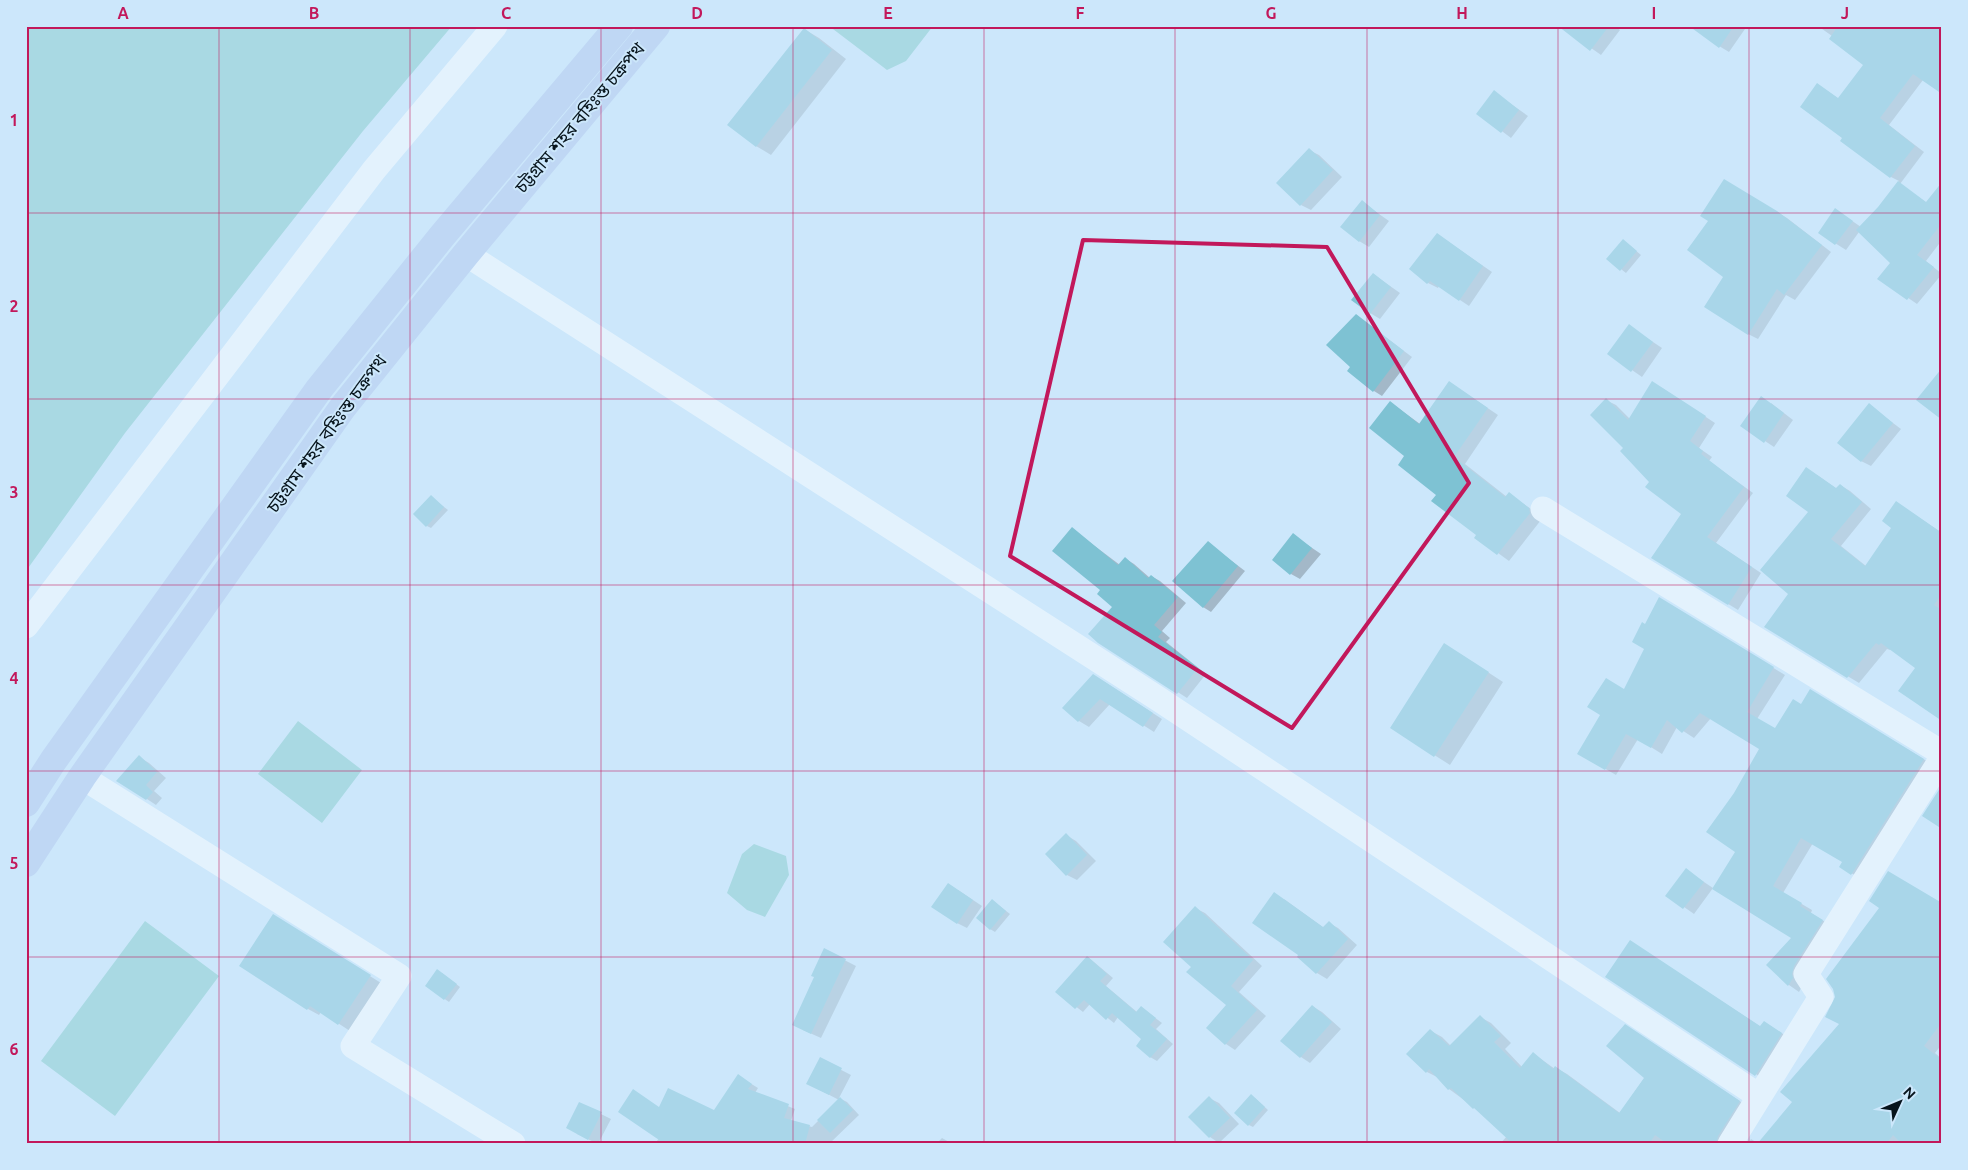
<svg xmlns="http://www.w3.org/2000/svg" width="1968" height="1170" font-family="Ubuntu,'Noto Sans Bengali',sans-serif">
<rect width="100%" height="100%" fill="#cce7fb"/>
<!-- water -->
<path fill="#7fc8c5" d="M26,26h426l-89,105 -238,302 -99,138z
M829,26h104l-27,35 -19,9z
M298,721l64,49 -40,53 -64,-49z
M754,844l32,12 3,19 -24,42 -18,-7 -20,-17 15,-39z
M145,921l74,55 -104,140 -74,-55z"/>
<!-- shadow -->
<path fill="#0003" d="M1560,26h55l5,4 -19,25z
M1709,26h32l4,3 -16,23 -10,-6z
M1818,26h116l-11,54 -34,45 35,27 -24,32 27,19 15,-12v49l-16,21 16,13 -25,30 -38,-26 12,-15 -32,-31 -13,18 -27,-17 26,-17 16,11 18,-20 20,-26 -8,-4 -47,-39 -27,-54 22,15 26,-35 -33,-28z
M804,29l15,9 27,21 -75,96 -15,-9z
M1494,92l34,24 -17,22 -33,-25z
M1309,150l10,5 23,22 -31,33 -10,-5z
M1725,181l62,37 44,34 -36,48 -9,-5 -28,44 -10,-5 -23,-57 -15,-56z
M1362,202l27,19 -20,26 -10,-6z
M1437,234l55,38 -23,34 -30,-20 -1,2 -10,-5z
M1628,244l13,11 -15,18 -18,-14z
M1373,274l27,19 -20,26 -10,-6z
M1356,315l56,42 -30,39 -8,-5 -22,-24z
M1629,326l33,22 -20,29 -33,-23z
M1449,382l49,33 -33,49 42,33 2,-3 31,21 1,5 -32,41 -33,-24 2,-2 -40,-40 -32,-39 -16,-54 30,22z
M1662,388l53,35 -16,25 13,9 -3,4 44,32 -37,50 45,30 -23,37 -85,-52 30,-45 -33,-32 -25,-33 -19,-48 10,5 14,14z
M1771,403l22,17 -19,27 -9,-6z
M1869,405l32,24 -30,37 -10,-5z
M1817,475l20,14 3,-4 10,6 21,18 -30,37 25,20 27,-39 3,-25 46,31v187l-25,-53 -26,-18 -1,1 -3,-1 -28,34 -93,-56 24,-33 20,-82z
M431,497l17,13 -17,18 -4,-2z
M1072,529l48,36 6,-6 8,5 16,14 1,-2 9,5 26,22 -24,28 8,7 -4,4 40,32 -19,24 -88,-56 15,-35 -12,-17z
M1293,535l28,19 -21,25 -9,-5z
M1208,543l37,28 -34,41 -8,-5z
M1671,605l114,70 -28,44 19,11 26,-25 19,-8 114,69 -72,114 -22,-13 3,-5 -31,-19 -30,50 29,17 -1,3 22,14 -34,65 -10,-7 -21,-20 25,-27 -57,-86 -1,-58 26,-45 -50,-31 -17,20 -17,-11 -15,27 -24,-15 -22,36 -38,-22 47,-63 21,-42 -1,-23z
M1460,654l43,28 -53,83 -58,-37z
M1103,681l59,38 -8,13 -44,-28 -21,23 -10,-6 -15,-13z
M139,757l10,6 17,15 -12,13 8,7 -6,7 -9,-6z
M1066,835l10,6 20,20 -19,19 -10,-5z
M1686,870l27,18 -19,26 -27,-19z
M1888,873l54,95v76l-7,9 7,6v85h-183l35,-42 47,-78 40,-117z
M958,890l24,16 -15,22 -10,-5z
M1284,899l40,29 5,-5 9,5 19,17 -30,34 -10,-6 -19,-16 2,-2z
M992,900l18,14 -15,18 -5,-3z
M1195,908l10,5 57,53 -23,26 27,24 -31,34 -9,-6 -18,-17 20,-22 -36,-38z
M284,922l97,61 -31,48 -29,-19 -2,3 -11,-6z
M1630,941l131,86 3,-5 30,19 -26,41 -161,-105z
M825,950l31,16 -35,72 -18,-8 12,-53z
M1088,957l25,21 -7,8 31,26 4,-5 21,16 -6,6 17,15 -16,17 -7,-4 -7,-18 -25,-22 -4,6 -24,-19 -7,8 -26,-20z
M442,973l18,14 -11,15 -23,-16z
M1312,1006l10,6 19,17 -31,34 -9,-6 -19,-17z
M1480,1017l11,6 20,20 -6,6 17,18 12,-13 21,15 1,-1 11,6 53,39 25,-36 -9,-45 114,76 -22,36h-58l-4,-3 -2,3h-164l7,-8 -25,-23 -33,-24 -10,-11 -12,-6 -19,-18 23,-23 11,6 9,9z
M820,1059l31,16 -12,23 8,4 12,13 -30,29h-174l4,-6 1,-30 54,4 31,-32 13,8 -3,5 40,16 -4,12 21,6 27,-27 -21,-11z
M1209,1098l10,5 20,21 -20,19 -9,-6z
M1255,1098l13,12 -15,17 -4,-2z
M601,1114l10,5 -13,25 -21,-10z
M942,1138l11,6h-17z
M1751,1139l8,5h-11z"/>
<!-- building -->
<path fill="#7ec2d3" d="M1558,26h51l-19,25z
M1689,26h45l-15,22z
M1838,26h104v68l-29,-20 -33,44 35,28 -25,32 -50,-37 2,-3 -42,-31 17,-24 21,15 25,-33 -34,-26z
M804,28l28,22 -76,97 -29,-22z
M1494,90l25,20 -18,23 -25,-19z
M1309,148l24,22 -33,36 -24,-23z
M1724,179l53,32 45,34 -38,50 -7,-6 -29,46 -44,-28 19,-30 -36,-27 21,-29 -8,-5z
M1898,181l28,21 16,-20v41l-25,32 17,12 -27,33 -30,-21 13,-16 -34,-33 22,-23z
M1362,200l18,15 -21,27 -19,-15z
M1835,208l18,13 -18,24 -17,-12z
M1437,233l46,33 -24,35 -29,-20 -3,3 -18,-15z
M1623,239l14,12 -17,20 -14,-12z
M1373,273l18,14 -21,27 -19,-14z
M1356,314l48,37 -31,41 -26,-21 3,-4 -24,-22z
M1629,324l24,18 -22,30 -24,-18z
M1942,368v52l-26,-20z
M1449,381l39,27 -34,49 51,40 4,-5 20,16 1,5 -33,42 -23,-17 2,-3 -45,-34 5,-6 -38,-30 6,-9 -35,-28 21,-27 29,23z
M1652,381l54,35 -16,25 13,10 -2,3 43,33 -37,50 45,30 -24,38 -77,-47 30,-44 -36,-27 4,-5 -29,-31 3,-3 -33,-33 16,-17 22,22z
M1761,396l23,17 -20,30 -24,-17z
M1869,403l24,20 -32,39 -24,-19z
M1806,467l30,21 4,-4 22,18 -31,37 34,27 26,-38 -9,-7 14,-20 46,32v60l-8,12 8,5v111l-44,-30 17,-23 -34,-25 -2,2 -3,-2 -29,35 -83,-51 24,-33 -28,-24 48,-58 -22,-16z
M431,495l13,12 -18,20 -13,-13z
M1072,527l46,38 7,-8 23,21 3,-3 27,22 -24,28 8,7 -4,5 40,31 -21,26 -79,-51 -10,-9 24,-27 -15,-13 3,-4 -48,-39z
M1293,533l19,15 -22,27 -18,-15z
M1208,541l30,25 -35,42 -31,-27z
M1659,597l115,70 -27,45 28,16 18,-29 8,5 9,-15 114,70 -73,116 -12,-8 3,-5 -41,-24 -28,48 29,17 -2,3 23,14 -29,46 -2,8 1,4 -5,8 -22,-21 25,-27 -79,-49 23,-37 -29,-20 28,-39 25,-44 -59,-36 -18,20 -15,-13 -16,28 -25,-14 -21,36 -28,-16 23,-39 -13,-8 19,-29 18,11 20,-40 -12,-7 10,-20 3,2z
M1444,643l45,29 -55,85 -44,-29z
M1093,674l60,39 -10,14 -43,-28 -22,23 -16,-14z
M139,755l18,17 -11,13 7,7 -7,8 -30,-19z
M1942,785v44l-20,-13z
M1066,833l21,22 -21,21 -21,-22z
M1686,868l18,14 -21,27 -18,-13z
M1888,871l54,32v119l-18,24 18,14v79l-5,5h-35l-9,-9 -7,9h-129l35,-42 -12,-10 59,-68 -14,-7 10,-20 -2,-8 -7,-10 53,-71 -10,-7z
M948,883l25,17 -16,24 -26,-17z
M1274,892l49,35 6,-6 19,18 -32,35 -19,-17 1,-2 -46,-32z
M992,899l14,12 -16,19 -14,-12z
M1195,906l58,54 -22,26 26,24 -32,35 -19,-17 20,-23 -40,-33 5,-5 -28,-25z
M273,914l98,61 -33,50 -28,-19 -3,4 -68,-44z
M1630,940l130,86 4,-5 18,12 -27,43 -150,-99z
M824,948l22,11 -35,75 -19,-9 22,-48 -3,-1z
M1087,956l20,18 -7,7 36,31 5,-6 15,12 -6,7 17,14 -17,19 -14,-12 5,-7 -29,-26 -6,7 -22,-20 -9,9 -20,-17z
M437,969l20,15 -13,16 -19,-14z
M1312,1005l20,17 -32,36 -20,-17z
M1480,1015l21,21 -7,6 26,26 13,-16 20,17 2,-3 64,47 25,-35 -38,-32 19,-22 115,77 -22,35 -2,8h-48l-13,-9 -6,9h-136l-39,-36 -1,1 -22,-21 -3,2 -19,-21 -3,4 -20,-19 24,-25 19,17z
M820,1057l22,11 -13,27 -23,-11z
M738,1074l14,10 -4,5 41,15 -5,14 26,7 -5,19h-140l-47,-32 15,-23 26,18 9,-19 46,22z
M1251,1094l14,13 -17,19 -14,-13z
M1209,1096l21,22 -21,20 -21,-21z
M840,1097l13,13 -23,23 -13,-13z
M579,1102l23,10 -14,28 -22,-12z"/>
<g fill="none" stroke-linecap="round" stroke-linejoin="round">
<!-- minor -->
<path stroke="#fff" stroke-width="25" d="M466,254l691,444 602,398
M1543,509l399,244
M26,626l348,-456 121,-144
M82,777l317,199 -46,70 160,98
M1730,1144l91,-147 -15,-23 136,-216"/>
<!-- major -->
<path stroke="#afc4eb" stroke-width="28" d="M26,803l27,-42 266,-372 123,-153 177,-210
M26,863l56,-86 261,-370 123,-153 190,-228"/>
</g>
<!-- marked area -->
<path d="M0 0H1968V1170H0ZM1083,240l244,7 142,236 -177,245 -282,-172z" fill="#cce7fb" fill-opacity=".55" fill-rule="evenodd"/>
<path fill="none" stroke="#c2185b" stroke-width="4" stroke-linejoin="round" d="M1083,240l244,7 142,236 -177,245 -282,-172z"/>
<!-- grid -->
<path fill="none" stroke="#c2185b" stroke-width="1" stroke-opacity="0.55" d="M219,26v1118M410,26v1118M601,26v1118M793,26v1118M984,26v1118M1175,26v1118M1367,26v1118M1558,26v1118M1749,26v1118M26,213h1916M26,399h1916M26,585h1916M26,771h1916M26,957h1916"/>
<g text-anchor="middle" stroke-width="4" stroke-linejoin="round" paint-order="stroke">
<!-- street labels -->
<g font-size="18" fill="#07141c" stroke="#cce7fb">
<text transform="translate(580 118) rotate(-50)" y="6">চট্টগ্রাম শহর বহিঃস্ত চক্রপথ</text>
<text transform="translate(327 434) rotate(-54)" y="6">চট্টগ্রাম শহর বহিঃস্ত চক্রপথ</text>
</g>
</g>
<!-- border -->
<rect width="1968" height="1170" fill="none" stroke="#cce7fb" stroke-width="55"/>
<!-- north arrow -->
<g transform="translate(1900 1102) rotate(46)" stroke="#cce7fb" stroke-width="4" paint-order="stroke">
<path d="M0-4L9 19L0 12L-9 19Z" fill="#07141c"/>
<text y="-8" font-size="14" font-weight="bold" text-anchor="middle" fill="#07141c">N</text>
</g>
<rect x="28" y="28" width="1912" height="1114" fill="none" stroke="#c2185b" stroke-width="2"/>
<g font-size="16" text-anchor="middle" font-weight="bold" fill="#c2185b">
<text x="123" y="19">A</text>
<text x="314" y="19">B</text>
<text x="506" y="19">C</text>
<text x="697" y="19">D</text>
<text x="888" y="19">E</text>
<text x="1080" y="19">F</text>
<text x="1271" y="19">G</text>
<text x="1462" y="19">H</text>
<text x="1654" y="19">I</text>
<text x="1845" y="19">J</text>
<text x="14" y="126">1</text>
<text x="14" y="312">2</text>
<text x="14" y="498">3</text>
<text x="14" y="684">4</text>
<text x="14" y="869">5</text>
<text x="14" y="1055">6</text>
</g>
</svg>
